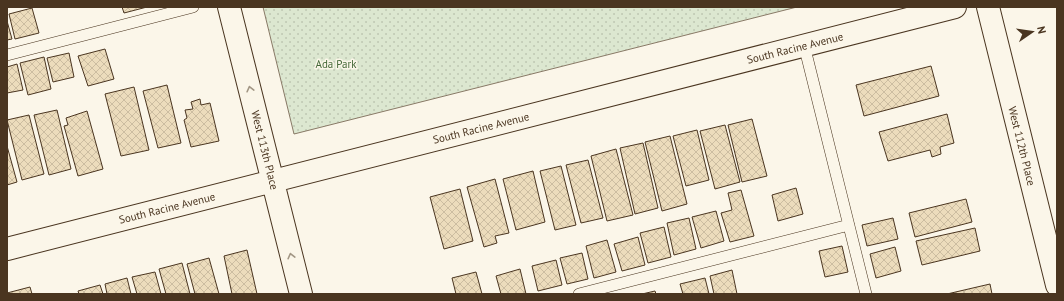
<svg xmlns="http://www.w3.org/2000/svg" width="1064" height="301" font-family="'PT Sans',sans-serif">
<defs>
<pattern id="park-dots" width="8" height="8" patternUnits="userSpaceOnUse"><rect width="8" height="8" fill="#dce7d0"/><path d="M2 2h.1M6 6h.1" fill="none" stroke="#bec7b2" stroke-width="1.8" stroke-linecap="round"/></pattern>
<pattern id="building-cross-hatch" width="8" height="8" patternUnits="userSpaceOnUse"><rect width="8" height="8" fill="#ecdcbc"/><path d="M0 0l8 8M0 8l8-8" fill="none" stroke="#ccbda1"/></pattern>
</defs>
<rect width="100%" height="100%" fill="#fbf6e9"/>
<!-- park -->
<path fill="url(#park-dots)" stroke="#887966" d="M263,7h534l-503,127z"/>
<!-- building -->
<path fill="url(#building-cross-hatch)" stroke="#4a3520" d="M122,7h25l-23,6z
M32,8l7,25 -24,6 -6,-25z
M7,21l5,18 -5,1z
M105,49l9,30 -26,7 -10,-30z
M69,53l5,24 -21,5 -6,-24z
M44,57l7,32 -23,6 -8,-32z
M17,64l6,26 -16,3v-26z
M931,66l8,30 -75,20 -8,-31z
M167,85l14,58 -23,5 -15,-57z
M134,87l15,63 -28,6 -16,-62z
M200,99l1,6 9,-2 9,38 -28,6 -7,-27 3,-2 -2,-8 8,-1 -2,-7z
M57,110l14,59 -22,6 -15,-60z
M87,111l16,58 -25,7 -14,-50 4,-1 -2,-7z
M947,114l7,29 -14,4 1,7 -9,3 -2,-7 -42,11 -9,-29z
M29,115l15,59 -22,6 -15,-60z
M752,119l15,57 -25,6 -14,-57z
M725,125l15,57 -25,7 -15,-58z
M697,130l12,50 -23,6 -13,-50z
M670,136l17,68 -25,7 -17,-69z
M643,143l15,65 -23,6 -15,-66z
M7,146l10,36 -10,3z
M616,149l17,66 -26,6 -16,-65z
M588,160l15,58 -22,5 -15,-58z
M561,166l15,59 -21,5 -15,-59z
M533,171l12,51 -29,8 -13,-51z
M495,179l14,54 -14,3 2,7 -13,4 -17,-60z
M796,188l7,26 -25,7 -6,-26z
M460,189l13,52 -29,8 -14,-52z
M741,190l13,46 -24,6 -9,-29 11,-3 -4,-17z
M966,199l6,23 -57,15 -6,-24z
M716,211l8,30 -23,7 -9,-31z
M689,218l7,31 -22,6 -7,-32z
M893,218l5,21 -31,7 -5,-21z
M664,227l7,30 -23,6 -8,-30z
M975,228l5,23 -58,14 -6,-24z
M638,237l7,28 -23,6 -8,-27z
M607,240l9,32 -22,6 -8,-32z
M842,246l6,26 -23,5 -6,-26z
M895,247l6,24 -25,7 -6,-24z
M247,250l10,44h-25l-8,-38z
M582,253l6,26 -21,5 -7,-26z
M209,258l10,36h-24l-8,-30z
M556,260l6,25 -24,6 -6,-25z
M182,263l8,31h-24l-7,-25z
M520,269l6,25h-25l-5,-18z
M732,270l5,24h-23l-4,-18z
M155,272l6,22h-24l-5,-17z
M476,272l6,22h-26l-4,-16z
M127,278l4,16h-24l-2,-10z
M705,278l4,16h-26l-3,-10z
M990,284l2,10h-45z
M100,285l3,9h-24l-1,-3z
M30,287l2,7h-25v-1z
M655,291l1,3h-14z"/>
<g fill="none" stroke-linecap="round" stroke-linejoin="round">
<defs>
<path id="service" d="M804,45l62,249
M7,55l186,-48
M579,294l270,-69"/>
<path id="minor" d="M229,7l72,287
M988,7l69,278
M7,249l948,-242"/>
</defs>
<!-- service casing -->
<use href="#service" stroke="#4a3520" stroke-width="12"/>
<!-- minor casing -->
<use href="#minor" stroke="#4a3520" stroke-width="24"/>
<!-- service -->
<use href="#service" stroke="#fbf6e9" stroke-width="11"/>
<!-- minor -->
<use href="#minor" stroke="#fbf6e9" stroke-width="22"/>
</g>
<!-- one-way arrows -->
<defs><path id="oneway-chevron" d="M-2-3.5L2.5 0L-2 3.5" fill="none" stroke-width="1.6" stroke-linecap="round" stroke-linejoin="round"/></defs>
<g stroke="#a29684">
<use href="#oneway-chevron" transform="translate(250 89) rotate(-104)"/>
<use href="#oneway-chevron" transform="translate(291 256) rotate(-104)"/>
</g>
<g text-anchor="middle" stroke-width="3" stroke-linejoin="round" paint-order="stroke">
<!-- street labels -->
<g font-size="11" fill="#4a3520" stroke="#fbf6e9">
<text transform="translate(795 48) rotate(-14)" y="4">South Racine Avenue</text>
<text transform="translate(481 128) rotate(-14)" y="4">South Racine Avenue</text>
<text transform="translate(1022 146) rotate(76)" y="4">West 112th Place</text>
<text transform="translate(265 150) rotate(76)" y="4">West 113th Place</text>
<text transform="translate(167 208) rotate(-14)" y="4">South Racine Avenue</text>
</g>
<!-- park labels -->
<g font-size="11" fill="#436837" stroke="#fbf6e9">
<text x="336" y="68">Ada Park</text>
</g>
</g>
<!-- border -->
<rect width="1064" height="301" fill="none" stroke="#4a3520" stroke-width="16"/>
<!-- north arrow -->
<g transform="translate(1032 32) rotate(77)" stroke="#fbf6e9" stroke-width="3" paint-order="stroke">
<path d="M0-3L7 15L0 10L-7 15Z" fill="#4a3520"/>
<text y="-6" font-size="11" font-weight="bold" text-anchor="middle" fill="#4a3520">N</text>
</g>
</svg>
